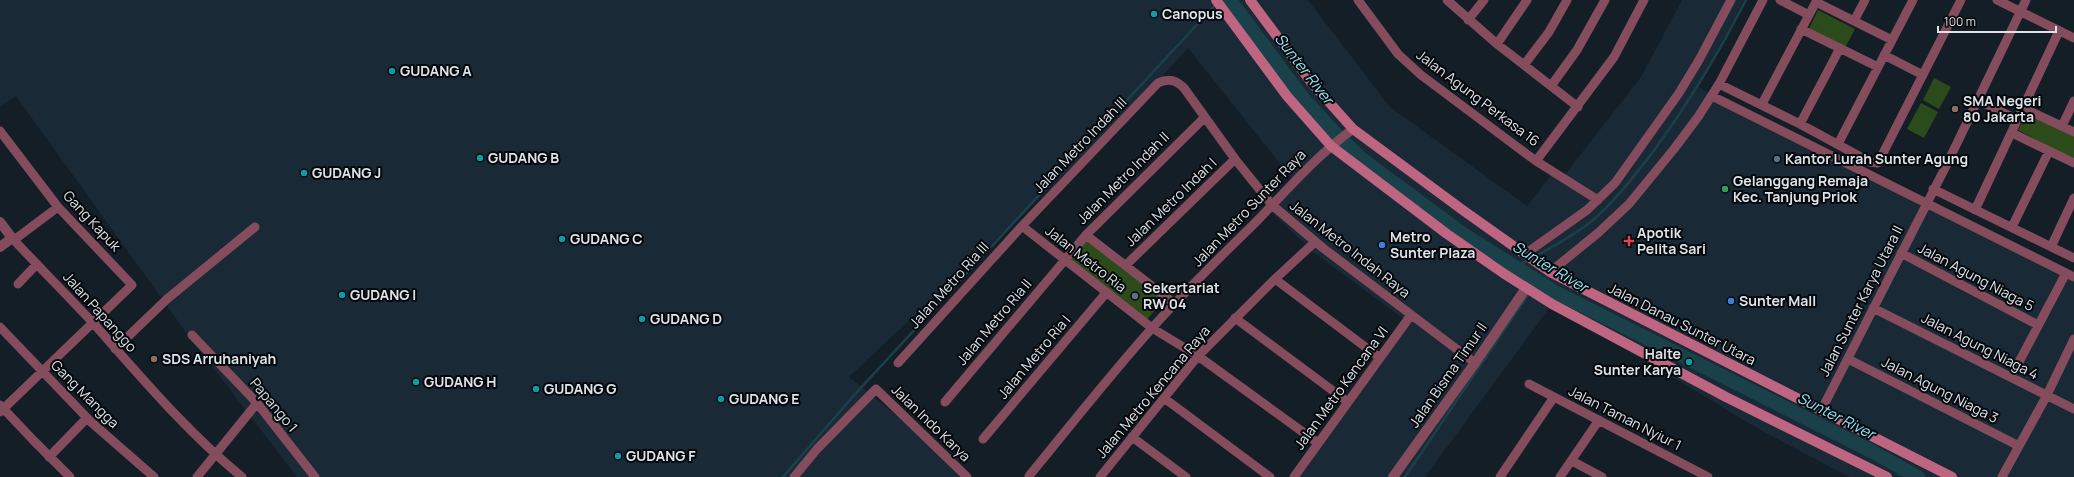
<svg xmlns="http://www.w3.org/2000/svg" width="2074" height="477" font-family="Manrope,sans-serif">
<rect width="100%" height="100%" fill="#141e27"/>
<!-- built -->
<path fill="#1a2936" d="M0,0h1308l82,107 137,99 26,-33 10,4 78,-100 41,-77h62l-46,87 376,193v197h-225l-92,-49 -205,-124 -127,173h-128l112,-154 -96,-71 -46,-44 27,-27 -106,-133 -68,74 -271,255 123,100h-675l-109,-142 -172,-239 -16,11z"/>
<!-- green -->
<path fill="#2c4b1b" d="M1818,10l37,19 -10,19 -36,-19z
M1934,78l17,9 -12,22 -16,-9z
M1921,103l17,9 -14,26 -17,-9z
M2028,111l46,24v25l-56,-30z
M1086,237l78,62 -18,22 -78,-61z"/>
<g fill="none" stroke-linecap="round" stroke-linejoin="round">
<!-- stream -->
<path stroke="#1a4149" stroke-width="2.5" d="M1534,257c20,-11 41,-22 59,-37 23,-20 41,-44 60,-68 35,-48 66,-99 93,-152
M1515,268l13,-8
M1533,288l4,-6
M1899,475l3,-7
M783,477l73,-84 360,-389
M1405,477l125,-185"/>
<!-- river -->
<path stroke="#1a4149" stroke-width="14" d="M1230,0l72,97 31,34 29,28 101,75 92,58 318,160 45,25"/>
<!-- minor -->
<path stroke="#844c5d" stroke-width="9" d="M1358,0l40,54 23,21 115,86 62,39
M1447,0l50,44 81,63
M1780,0l29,15
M1997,0l77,38
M1816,2l76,38
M1468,20l16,-20
M1854,21l11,-21
M1801,29l77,38
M1497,44l30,-44
M1884,55l39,20
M1524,65l25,-33 18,-32
M1719,84l81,40 70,38 8,1 83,-163
M1551,86l26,-36 28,-50
M1712,96l362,181
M1978,100l40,20
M1762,104l55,-104
M2023,108l51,24
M1800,124l40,-76
M2062,126l12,-25
M0,131l58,76 74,78 -132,127
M2012,133l62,30
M1838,144l75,-144
M1536,161l78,-104 30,-57
M1933,189l141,69
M1975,210l84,-179
M1022,226l130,102 46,28 120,87
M2012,227l37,-76
M1086,235l89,69
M12,238c27,29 55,57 82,86 47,53 93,108 148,153
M14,240l44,-33
M2051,247l23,-49
M1901,253l137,72
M1525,254l62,-44 28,-27 64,-90 20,-33 32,-60
M1126,265l109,-106
M1550,272l48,-39 31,-29 45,-55 24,-32 21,-33 44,-84
M1275,279l105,79
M18,284l19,-20
M1873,308l201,101
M1235,318l113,84
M0,327l91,95 63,55
M192,335l65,68 58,74
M115,349l52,-50 88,-72
M1848,359l171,87
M898,363l124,-137 136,-143c11,-5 18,-3 26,5l51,71 37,46 51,43 152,115
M2011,377l55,-104
M1529,384l179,93
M1164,398l106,79
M945,402l141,-167 118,-117
M0,405l34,36 36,36
M1821,411l125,-245 80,-166
M1132,437l54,40
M983,439l123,-146
M49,457l38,-39
M1572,461l30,16
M1029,476c41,-50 81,-101 124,-149 32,-36 67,-70 102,-104 32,-33 61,-67 98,-94
M197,477l60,-74
M794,477l23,-28 59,-60 91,88
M1100,477l98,-121 77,-77 40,-37
M1294,477l117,-162
M1500,477l54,-80
M1560,477l39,-57
M2002,477l45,-82 27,-56"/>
<!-- tertiary -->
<path stroke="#844c5d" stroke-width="10" d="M0,222l12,16 -12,9
M1393,477l82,-114 51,-75"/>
<!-- secondary -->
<path stroke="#be6581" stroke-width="10" d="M1216,0l71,96 44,50 116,88 56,39 49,31 174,93 161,80
M1250,0l61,82 42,47 111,82 86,61 402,205"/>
</g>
<!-- markers -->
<g fill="#0f9aa8" stroke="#05080b" stroke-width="1.5">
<circle cx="1154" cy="14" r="4"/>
<circle cx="392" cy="71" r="4"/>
<circle cx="480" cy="158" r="4"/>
<circle cx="304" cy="173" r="4"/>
<circle cx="562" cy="239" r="4"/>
<circle cx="342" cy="295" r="4"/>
<circle cx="642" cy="319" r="4"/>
<circle cx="1689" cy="362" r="4"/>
<circle cx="416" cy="382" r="4"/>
<circle cx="536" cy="389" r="4"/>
<circle cx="721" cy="399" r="4"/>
<circle cx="618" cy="456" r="4"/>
</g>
<g fill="#8d6e63" stroke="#05080b" stroke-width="1.5">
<circle cx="1955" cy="109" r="4"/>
<circle cx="154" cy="359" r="4"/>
</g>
<g fill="#5c6f8a" stroke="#05080b" stroke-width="1.5">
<circle cx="1777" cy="159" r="4"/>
<circle cx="1135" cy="296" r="4"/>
</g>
<circle fill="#2e9e5b" stroke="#05080b" stroke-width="1.5" cx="1725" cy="189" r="4"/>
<path fill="#e0444e" stroke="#05080b" stroke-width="1.5" d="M1627 235h4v4h4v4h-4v4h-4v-4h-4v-4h4z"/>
<g fill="#3f7fe0" stroke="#05080b" stroke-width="1.5">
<circle cx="1382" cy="245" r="4"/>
<circle cx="1731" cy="301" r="4"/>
</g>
<g text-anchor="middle" stroke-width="4" stroke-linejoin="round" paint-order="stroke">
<!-- poi labels -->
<g font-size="14" font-weight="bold" fill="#dce3e9" stroke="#05080b" text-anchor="start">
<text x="1162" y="19">Canopus</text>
<text x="400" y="76">GUDANG A</text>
<text x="1963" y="106">SMA Negeri<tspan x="1963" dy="16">80 Jakarta</tspan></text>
<text x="488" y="163">GUDANG B</text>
<text x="1785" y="164">Kantor Lurah Sunter Agung</text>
<text x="312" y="178">GUDANG J</text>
<text x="1733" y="186">Gelanggang Remaja<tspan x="1733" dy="16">Kec. Tanjung Priok</tspan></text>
<text x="1637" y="238">Apotik<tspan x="1637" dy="16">Pelita Sari</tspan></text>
<text x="1390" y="242">Metro<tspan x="1390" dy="16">Sunter Plaza</tspan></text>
<text x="570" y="244">GUDANG C</text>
<text x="1143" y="293">Sekertariat<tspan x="1143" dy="16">RW 04</tspan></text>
<text x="350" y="300">GUDANG I</text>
<text x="1739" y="306">Sunter Mall</text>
<text x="650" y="324">GUDANG D</text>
<text x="1681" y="359" text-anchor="end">Halte<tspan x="1681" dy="16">Sunter Karya</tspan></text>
<text x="162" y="364">SDS Arruhaniyah</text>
<text x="424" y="387">GUDANG H</text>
<text x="544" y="394">GUDANG G</text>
<text x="729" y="404">GUDANG E</text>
<text x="626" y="461">GUDANG F</text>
</g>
<!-- street labels -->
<g font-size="14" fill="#dce3e9" stroke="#05080b">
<text transform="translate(1478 98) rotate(37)" y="5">Jalan Agung Perkasa 16</text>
<text transform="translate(1080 145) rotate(-46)" y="5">Jalan Metro Indah III</text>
<text transform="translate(1123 178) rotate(-45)" y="5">Jalan Metro Indah II</text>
<text transform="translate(1171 202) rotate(-44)" y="5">Jalan Metro Indah I</text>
<text transform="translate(1249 208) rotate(-46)" y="5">Jalan Metro Sunter Raya</text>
<text transform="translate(92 221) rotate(47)" y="5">Gang Kapuk</text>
<text transform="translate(1350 249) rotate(38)" y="5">Jalan Metro Indah Raya</text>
<text transform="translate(1086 259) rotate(38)" y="5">Jalan Metro Ria</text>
<text transform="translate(1976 277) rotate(28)" y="5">Jalan Agung Niaga 5</text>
<text transform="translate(949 285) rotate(-48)" y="5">Jalan Metro Ria III</text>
<text transform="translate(1861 301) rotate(-63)" y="5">Jalan Sunter Karya Utara II</text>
<text transform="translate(100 312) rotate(48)" y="5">Jalan Papanggo</text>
<text transform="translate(994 322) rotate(-50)" y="5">Jalan Metro Ria II</text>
<text transform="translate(1682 324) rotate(27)" y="5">Jalan Danau Sunter Utara</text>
<text transform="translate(1980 346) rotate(27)" y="5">Jalan Agung Niaga 4</text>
<text transform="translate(1034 357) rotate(-50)" y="5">Jalan Metro Ria I</text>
<text transform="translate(1448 375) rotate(-55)" y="5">Jalan Bisma Timur II</text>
<text transform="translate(1341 388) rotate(-54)" y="5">Jalan Metro Kencana VI</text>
<text transform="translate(1940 390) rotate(27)" y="5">Jalan Agung Niaga 3</text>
<text transform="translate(1153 392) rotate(-50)" y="5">Jalan Metro Kencana Raya</text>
<text transform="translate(85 394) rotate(45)" y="5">Gang Mangga</text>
<text transform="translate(274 405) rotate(50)" y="5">Papango 1</text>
<text transform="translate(1625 418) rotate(27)" y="5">Jalan Taman Nyiur 1</text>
<text transform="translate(931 423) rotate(44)" y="5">Jalan Indo Karya</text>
</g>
<!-- water labels -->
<g font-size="15" font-style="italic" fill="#8ee4f6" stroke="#05080b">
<text transform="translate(1304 69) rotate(52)" y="5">Sunter River</text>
<text transform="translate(1550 267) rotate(31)" y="5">Sunter River</text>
<text transform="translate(1836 416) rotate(27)" y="5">Sunter River</text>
</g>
</g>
<!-- scale -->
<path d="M1938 26v6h118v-6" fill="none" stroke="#dce3e9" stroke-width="2"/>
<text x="1944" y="26" font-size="12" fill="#dce3e9" stroke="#05080b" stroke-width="3" paint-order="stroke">100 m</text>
</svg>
